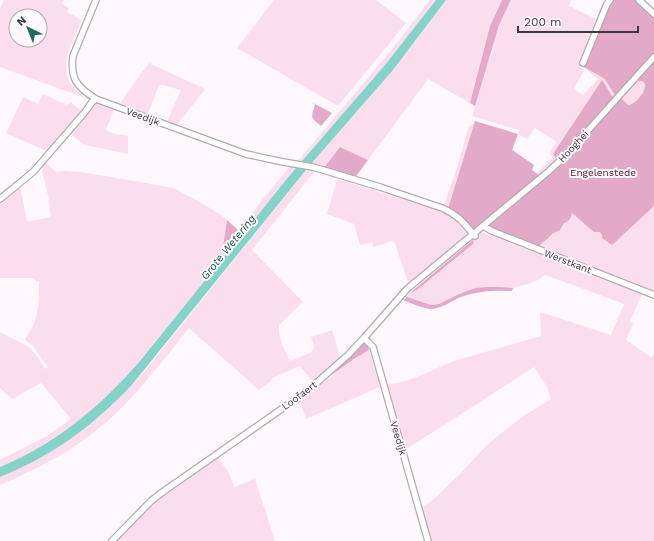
<svg xmlns="http://www.w3.org/2000/svg" width="654" height="541" font-family="'Work Sans',sans-serif">
<rect width="100%" height="100%" fill="#fef7fb"/>
<!-- green -->
<path fill="#fbdeed" fill-rule="evenodd" d="M4,0h60l-2,4 7,4 -2,4 15,8c-13,30 -31,57 6,79l-88,-32v-58zM16,16h24v24h-24z
M274,0h102l30,23 -68,83 -101,-58z
M430,0h6l-51,65 -84,98h-5l93,-110z
M446,0h56l-12,26 -20,77 -42,-24 -60,81 -28,-13 -17,22 -13,-4 83,-95z
M511,0h60l-2,6 27,13 6,-15 4,-4h27l21,19v182l-43,44 43,-39v87l-117,-44 4,-5 6,-5 5,-5 7,-4 5,-7 3,-1 3,-3 1,-3 -36,32 -86,-38 -5,-5 14,-40 10,-37 7,-6 33,24 21,16 2,8 4,5 18,-17 -4,-5 8,-11 -22,-14 -8,11 -9,-5 1,-4 -47,-14 27,-91zM581,65l17,14 -15,16 -9,-6 10,-19 -4,-3z
M149,63l56,26 -28,36 -10,-3 14,-32 -18,-5h-4l-11,29 -28,-11z
M43,94l24,11 4,-3 10,9 -19,25 -14,16 -42,-19 17,-36 15,7z
M94,101l20,8 -8,21 8,4 14,2v18l-43,-9 -16,-12z
M45,162l11,10c9,-2 16,0 25,0l59,10 33,6 27,14 21,13 6,5 -4,27 1,1 65,-81h9l-8,8 -150,186c-39,45 -84,83 -140,106v-7l47,-24 24,-17 -30,-36 -29,16 -12,-11v-56l29,15 9,10 7,12 3,-2 -15,-21 -8,-6c2,-4 5,-9 8,-14 6,-14 6,-29 6,-44l-8,-4h-31v-78l20,-16 7,38 24,-5 -3,-22 -7,-29z
M307,169l7,3 -62,78 51,52 -24,23c-1,13 5,25 11,36l22,-9 2,-6 -3,-9 21,-7 8,26v4l-26,23 -14,-17 -28,12 -1,3 -12,9 -70,-62c-30,37 -58,76 -96,105 -28,22 -61,38 -93,52v-8c61,-25 106,-60 148,-110z
M337,179l100,31 12,5 7,5 13,14 -60,51 -14,-41 -3,-3 -18,6 -2,-5 -12,3 -6,-21 -27,-10z
M482,232l160,62 -12,27 3,2 -7,17 26,18 2,-4v187h-223l-9,-33 13,-10 26,-25 24,-26 15,-13 25,-19 26,-16 -4,-12 -13,-20 -129,83 -20,-65 21,-4 11,-4 37,-16 87,-25 -1,-24 71,23 13,-31 -37,-14 -42,-15 -7,5 -10,4 -15,4 -12,-1 -25,1 -19,7 -18,9 -8,1 -24,-8 3,-4 7,-3 56,-46 1,-5z
M369,350l11,37 -74,32 -6,-18c23,-17 44,-36 69,-51z
M218,457l11,16 5,14 21,-8 20,62h-158l36,-37 13,-10z"/>
<!-- forest -->
<path fill="#e2aac8" d="M502,0h9l-12,25 -24,81 -5,-3 20,-77z
M608,0h27l19,16v37l-38,44 -11,-18 -21,-12v-1z
M654,60v146l-42,39 -10,-7v-3l-2,-3h-6l-22,-19 -2,6 -3,3 -3,1 -4,7 -8,4 -5,5 -6,5 -4,5 -49,-22 69,-60 22,-23 41,-47 8,8c10,0 26,-25 11,-24l-2,-2z
M602,80l12,19 -27,32 -30,29 -4,-6z
M313,103l19,10 -11,13c-11,-9 -10,-8 -6,-21z
M475,121l43,13 -6,16 22,15 -2,5 8,6 -64,53h-4l-24,-20z
M340,147l28,13 -13,18 -32,-9z
M227,220l11,10 -15,18v-1z
M474,239l-1,5 -56,46 -7,3z
M487,287h14l12,1 -1,3c-17,-1 -35,0 -51,6 -10,4 -18,11 -29,12 -8,0 -21,-6 -29,-9l4,-3 24,8 8,-1 18,-9 10,-4 9,-3z
M366,341l3,9 -15,9 -22,16z"/>
<!-- water -->
<path fill="#86d2c9" d="M436,0h10l-53,70 -83,95 -179,221c-39,41 -79,70 -131,91v-10c56,-23 101,-61 140,-106l150,-186 95,-110z"/>
<g fill="none" stroke-linecap="round" stroke-linejoin="round">
<defs>
<path id="minor" d="M96,0l-23,56c-3,23 4,31 23,43l150,55 37,8 30,5 67,20 62,21c16,7 22,15 33,28
M639,0l15,14
M583,63l24,-59 3,-4
M0,199l33,-27 52,-60 7,-10 4,-3
M483,226l9,5 162,64
M364,338l9,9 55,194
M112,541l39,-40 13,-10 132,-92 17,-13 35,-31 16,-17 43,-49 142,-118 16,-15 89,-99"/>
</defs>
<!-- minor casing -->
<use href="#minor" stroke="#b4aaaf" stroke-width="8"/>
<!-- minor -->
<use href="#minor" stroke="#fff" stroke-width="5.5"/>
</g>
<g text-anchor="middle" stroke-width="4" stroke-linejoin="round" paint-order="stroke">
<!-- street labels -->
<g font-size="10" fill="#3d383b" stroke="#fef7fb">
<text transform="translate(143 116) rotate(20)" y="4">Veedijk</text>
<text transform="translate(573 146) rotate(-47)" y="4">Hooghei</text>
<text transform="translate(568 261) rotate(21)" y="4">Werstkant</text>
<text transform="translate(299 395) rotate(-37)" y="4">Loofaert</text>
<text transform="translate(399 438) rotate(74)" y="4">Veedijk</text>
</g>
<!-- park labels -->
<g font-size="10" fill="#4e0d38" stroke="#fef7fb">
<text x="603" y="176">Engelenstede</text>
</g>
<!-- water labels -->
<g font-size="11" font-style="italic" fill="#11534e" stroke="#fef7fb">
<text transform="translate(228 247) rotate(-51)" y="4">Grote Wetering</text>
</g>
</g>
<!-- north arrow -->
<g transform="translate(28 28) rotate(317)"><circle r="19" fill="#fef7fb" stroke="#b1abae"/>
<path d="M0-3L7 15L0 10L-7 15Z" fill="#226c65"/>
<text y="-6" font-size="11" font-weight="bold" text-anchor="middle" fill="#3d383b">N</text>
</g>
<!-- scale -->
<path d="M518 26v6h120v-6" fill="none" stroke="#3d383b" stroke-width="2"/>
<text x="524" y="26" font-size="12" fill="#3d383b" stroke="#fef7fb" stroke-width="3" paint-order="stroke">200 m</text>
</svg>
